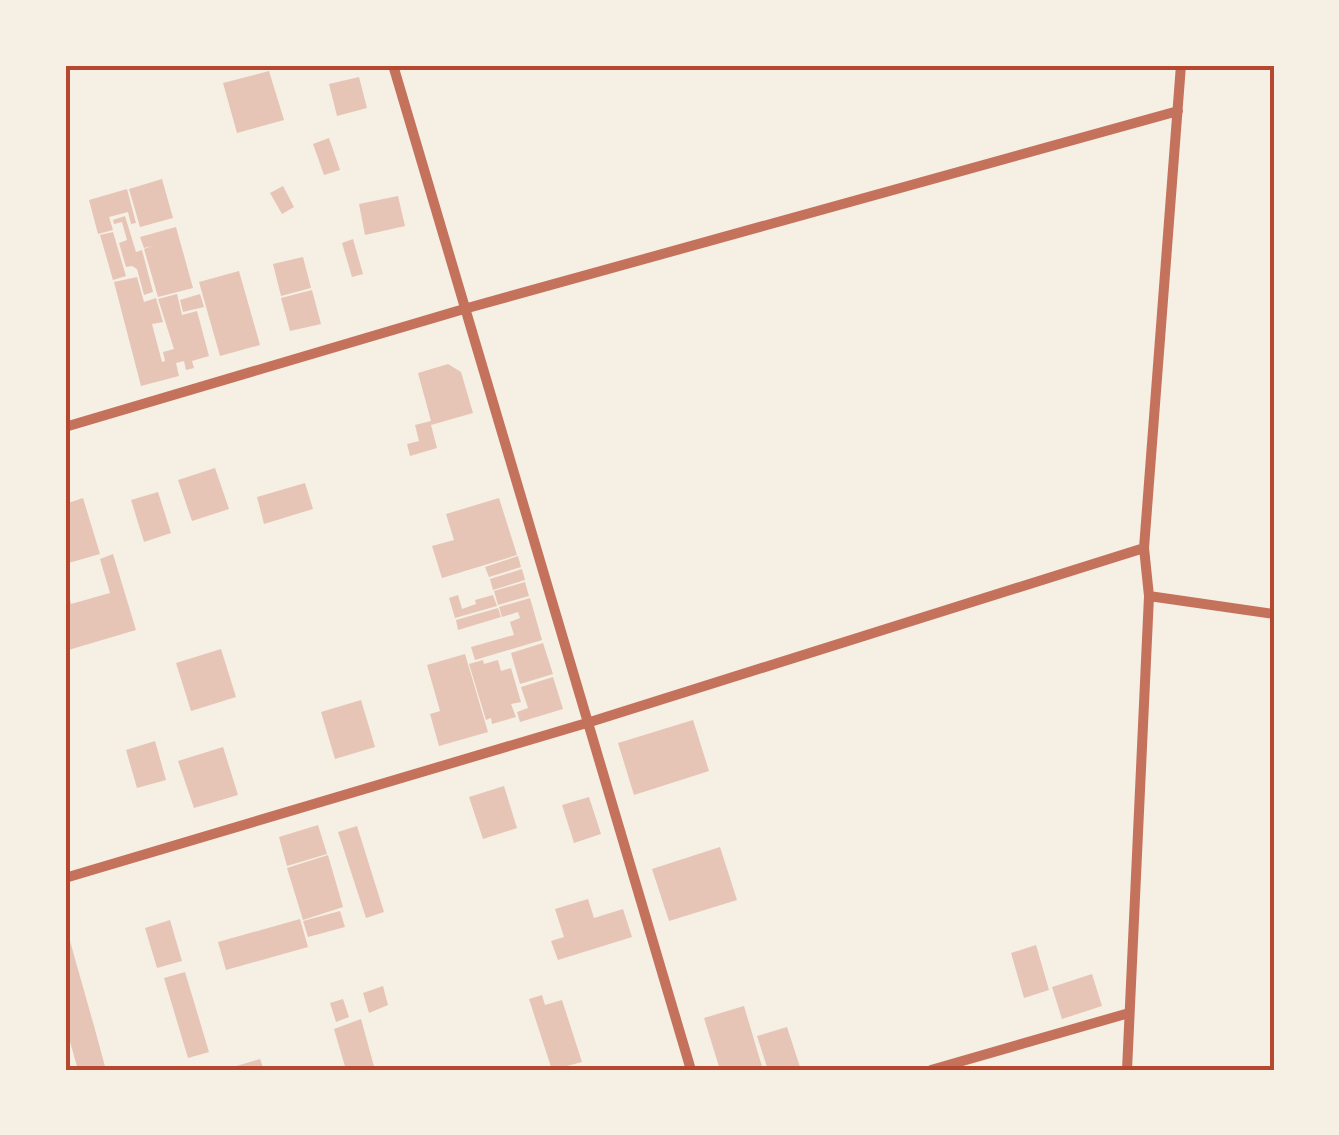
<svg xmlns="http://www.w3.org/2000/svg" width="1339" height="1135" font-family="'Alegreya Sans',sans-serif">
<rect width="100%" height="100%" fill="#f6efe4"/>
<!-- building -->
<path fill="#e6c5b7" d="M269,71l15,49 -47,13 -14,-50z
M359,77l8,31 -30,8 -8,-32z
M329,138l11,32 -16,5 -11,-31z
M162,179l11,39 -33,9 -11,-38z
M283,186l11,21 -12,7 -12,-21z
M127,189l9,34 -5,1 -3,-12 -19,5 4,13 -15,4 -9,-34z
M398,196l7,30 -40,9 -6,-31z
M125,216l11,36 6,-2 11,42 -9,3 -7,-26 -5,-3 -6,1 -7,-24 8,-3 -5,-18 -8,2 -1,-4z
M176,227l17,61 -35,9 -14,-48 8,-3 -8,2 -4,-11z
M113,232l13,44 -13,4 -13,-45z
M353,239l10,35 -11,3 -10,-34z
M303,257l8,31 -30,8 -8,-32z
M239,271l21,74 -40,11 -21,-74z
M137,277l7,25 12,-4 7,24 -11,2 10,38 3,-1 -2,-9 11,-3 -16,-50 19,-5 5,21 15,-4 12,45 -17,5 2,7 -8,2 -2,-9 -8,2 3,13 -38,10 -27,-104z
M312,290l9,34 -31,7 -9,-33z
M200,294l4,13 -21,5 -3,-12z
M448,364l13,8 12,41 -42,12 6,23 -27,8 -3,-12 12,-3 -4,-16 16,-4 -13,-48z
M215,468l14,41 -37,12 -14,-41z
M305,483l8,26 -49,15 -7,-27z
M158,492l13,41 -27,9 -13,-42z
M83,498l17,56 -35,10v-60z
M499,498l18,57 -75,23 -10,-32 22,-6 -8,-26z
M113,554l23,76 -71,21v-70l6,23 39,-11 -10,-34z
M518,556l3,11 -32,10 -4,-10z
M522,569l3,11 -32,10 -3,-11z
M525,582l4,14 -31,9 -4,-14z
M458,595l4,14 14,-5 -1,-4 18,-5 4,11 -42,12 -6,-20z
M530,598l12,42 -67,20 -4,-13 43,-12 -4,-13 10,-4 -2,-6 -16,5 -3,-10z
M498,608l3,9 -43,13 -2,-10z
M543,643l10,31 -33,10 -9,-31z
M221,649l15,48 -45,14 -15,-48z
M465,654l23,78 -49,14 -9,-32 10,-3 -13,-46z
M483,660l1,4 14,-4 3,11 10,-3 10,34 -10,2 5,13 -24,7 -1,-6 -5,2 -17,-56z
M553,677l10,32 -43,13 -3,-10 11,-4 -7,-21z
M361,700l14,47 -40,12 -14,-47z
M693,720l16,51 -75,24 -16,-52z
M155,741l11,39 -29,8 -11,-38z
M223,747l15,48 -44,13 -16,-47z
M504,786l13,42 -34,11 -14,-42z
M589,797l12,37 -27,9 -12,-38z
M318,825l9,29 -40,12 -8,-29z
M357,826l27,86 -18,6 -28,-86z
M720,847l17,53 -68,21 -17,-52z
M328,855l15,52 -40,13 -16,-52z
M588,899l6,19 29,-9 9,28 -74,23 -7,-19 13,-4 -9,-28z
M340,911l5,16 -37,10 -5,-16z
M300,919l8,28 -82,23 -8,-28z
M170,920l12,41 -25,7 -12,-40z
M66,927l28,99 12,44h-28l-13,-46z
M1036,945l13,45 -25,8 -13,-45z
M185,972l24,80 -21,6 -24,-80z
M1092,974l10,32 -40,13 -10,-32z
M383,986l5,19 -19,8 -6,-20z
M542,995l3,10 17,-5 20,62 -30,8 -23,-71z
M343,999l6,18 -13,5 -6,-19z
M744,1006l19,64h-43l-16,-52z
M361,1019l14,51h-29l-12,-41z
M787,1027l14,43h-33l-11,-34z
M260,1059l4,11h-38v-1z"/>
<g fill="none" stroke-linecap="round" stroke-linejoin="round">
<!-- minor -->
<path stroke="#c5725c" stroke-width="10" d="M393,65l298,1005
M65,427l399,-118 714,-198
M1149,596l125,18
M65,878l525,-156 554,-174
M931,1070l198,-57
M1127,1070l22,-474 -5,-48 37,-483"/>
</g>
<!-- border -->
<rect width="1339" height="1135" fill="none" stroke="#f6efe4" stroke-width="135"/>
<rect x="68" y="68" width="1204" height="1000" fill="none" stroke="#b5482f" stroke-width="4"/>
</svg>
